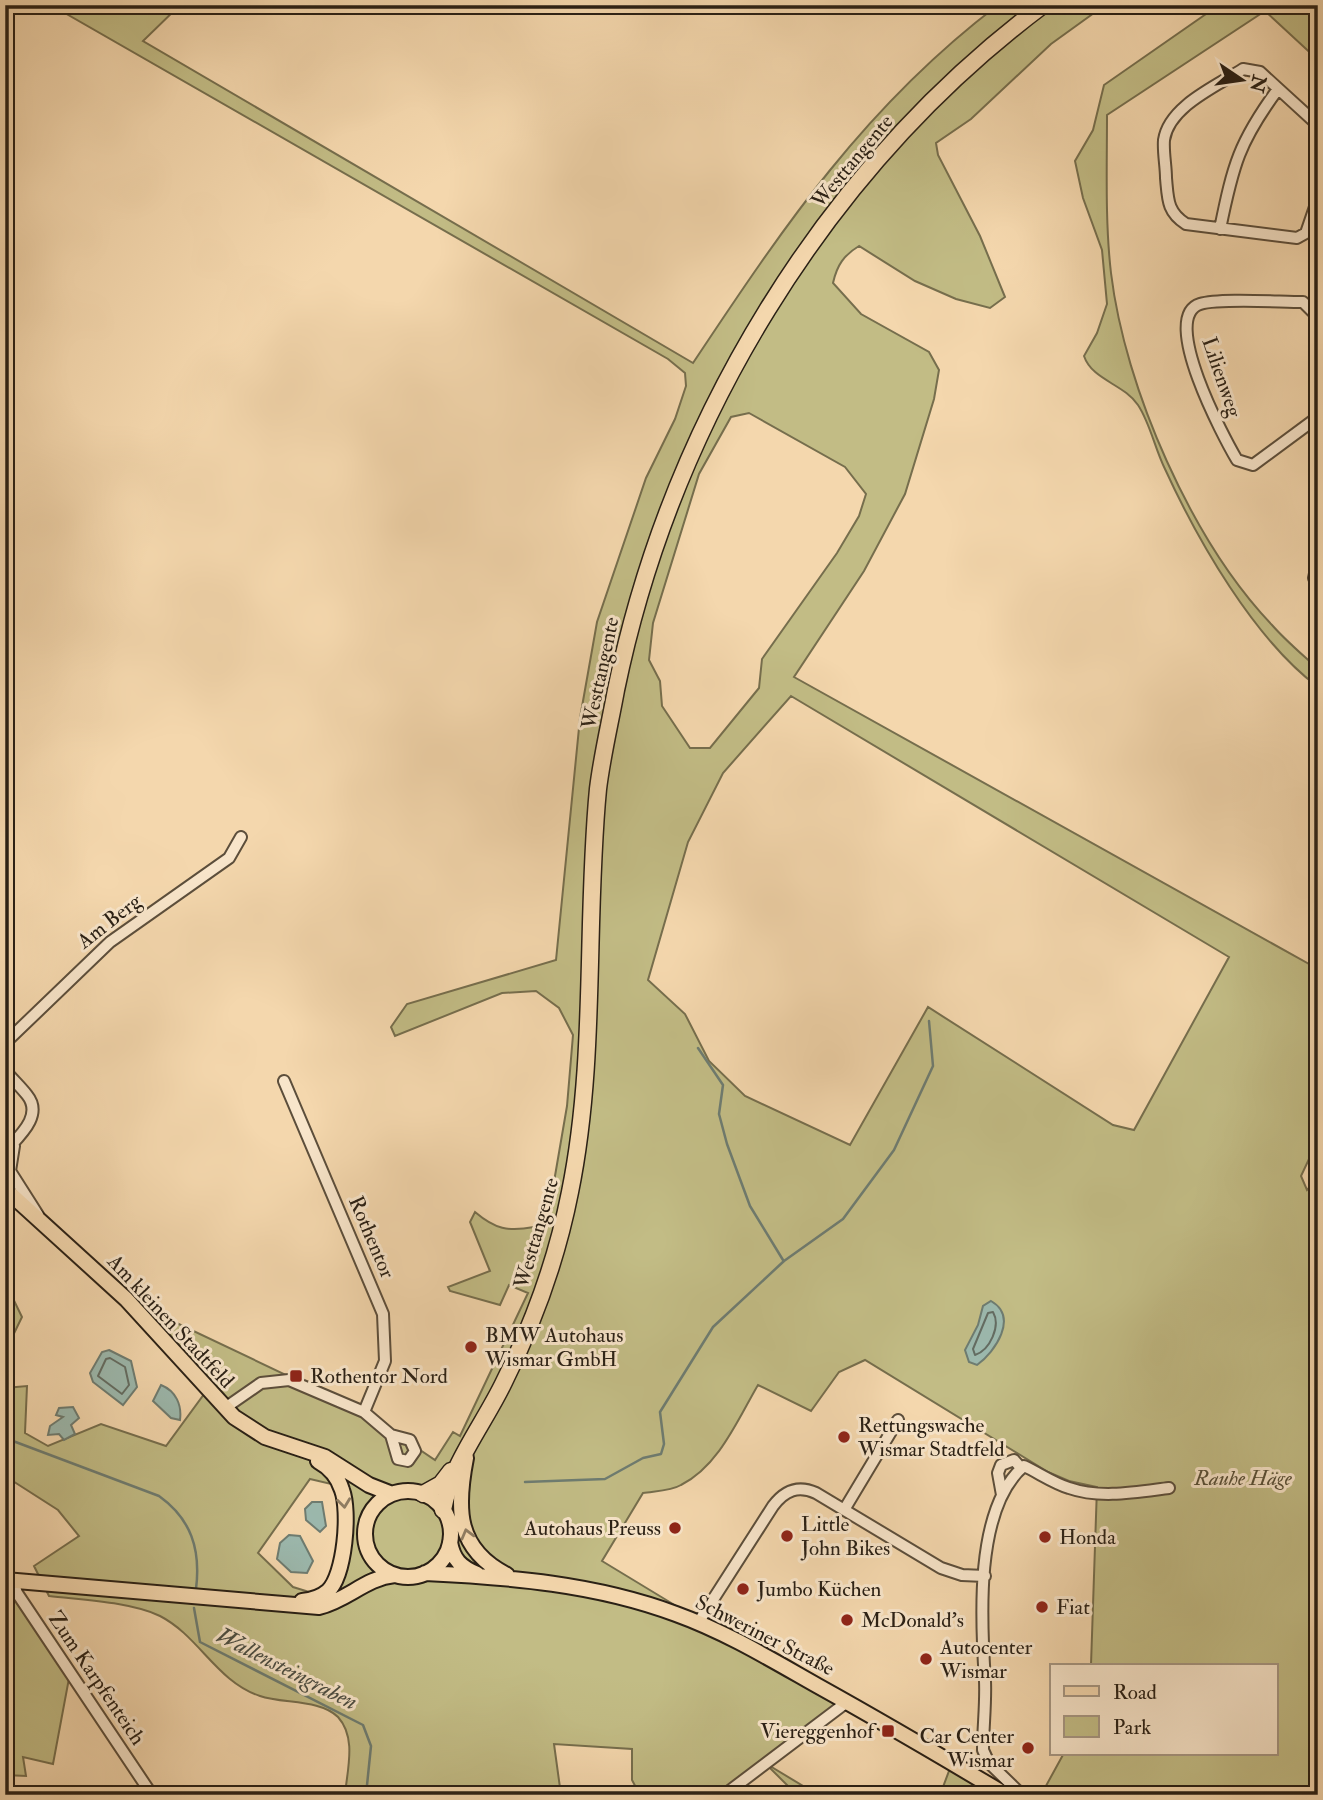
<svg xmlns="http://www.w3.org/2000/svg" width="1323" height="1800" font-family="'IM FELL Double Pica',serif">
<rect width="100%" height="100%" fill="#f4d7ad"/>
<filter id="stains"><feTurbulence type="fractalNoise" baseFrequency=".00286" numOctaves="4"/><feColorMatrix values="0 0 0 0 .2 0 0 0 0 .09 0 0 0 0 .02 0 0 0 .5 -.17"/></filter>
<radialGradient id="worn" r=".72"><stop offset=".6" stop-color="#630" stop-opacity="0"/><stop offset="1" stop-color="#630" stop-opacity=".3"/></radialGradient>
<!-- green -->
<path fill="#c2bc85" stroke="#766e4d" stroke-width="2" fill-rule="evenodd" d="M51,5h129l-37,36 550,322c91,-137 172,-257 305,-358h36c-267,218 -420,504 -446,848 -6,75 -3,149 -9,224 -5,74 -21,147 -43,218l3,2c62,-167 43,-334 59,-507 3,-33 12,-67 18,-100 55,-267 207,-520 427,-685h62l-54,39 -80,75 -35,24 2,12 42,81 25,61 -15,11 -34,-9 -41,-18 -56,-35c-15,9 -22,19 -26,37l28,31 68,38 10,18 -5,29 -29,95 -41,77 -70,106 524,292v171l-17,36 6,14 11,-12v617h-277l23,-42h212v-88h-185l6,-178 -28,-6 -21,-9 -183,-112 -26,12 -28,39 -53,-26c-20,34 -39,81 -77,100 -10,6 -26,6 -38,8l-41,68 94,57 86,46 62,39 -79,60 53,32h-21l-32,-32 -41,32h-84l-8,-15v-31l-78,-5 7,51h-216c2,-25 12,-57 -7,-78 -18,-18 -55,-13 -78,-21 -43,-14 -61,-60 -100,-80 -29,-14 -78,-16 -111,-20l-15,-30 45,-30 -21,-26 -53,-34v-88l22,-2 -2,47 23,13 53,-22 65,22 41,-56 -81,-91 238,113 71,48 18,-28 7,4 68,-143 -19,-8 -9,20 -50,-14 -2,-4 42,-16 -20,-49 5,-10c20,17 33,20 59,15l16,-22 17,-99 6,-71 -14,-27 -23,-17 -34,2 -107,43 -4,-9 16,-23 149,-44 24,-242 17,-96 49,-144 29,-59 11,-33 -1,-13 -17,-14zM749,413l96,54 21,27 -7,22 -22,37 -75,106 -3,29 -49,60h-20l-28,-42 -2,-25 -11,-21 4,-37 46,-149 32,-57zM791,696l438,261 -95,173 -21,-5 -185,-118 -78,138 -105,-49 -36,-35 -24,-47 -37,-34 40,-138 35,-69zM310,1479l30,7c11,26 6,92 -18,110l-29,-9 -35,-34z
M1219,5h99v55l-53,-49 -158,104c0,51 -2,107 4,158 14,116 81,268 161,352 14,16 31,30 46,44v18c-64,-48 -120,-146 -153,-218 -10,-20 -15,-46 -27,-64 -14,-21 -46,-25 -54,-49l13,-23 10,-29 -5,-54 -19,-52 -8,-37 18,-31 11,-45z
M5,1282l17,35 -17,35z
M17,1593l53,80 -17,91 -30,-7 3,19 -21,-1v-177z
M952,1763l54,32h-66z"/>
<!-- water -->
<path fill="#9cb9ae" stroke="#6e7c71" stroke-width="2" d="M991,1301c28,16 4,51 -14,64l-8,-3 -4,-12 13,-25 5,-19z
M109,1350l22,11 6,26 -14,18 -30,-23 -3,-9 12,-21z
M161,1385c15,6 21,20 19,35l-9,-2 -18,-17z
M73,1407l6,11 -8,7 4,9 -11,6 -5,-6 -11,1 2,-9 13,-9 -7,-2 3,-7z
M312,1502h10l4,24 -6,6 -14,-12 -1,-11z
M289,1535l11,1 13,25 -6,12 -16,-1 -14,-13 3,-16z"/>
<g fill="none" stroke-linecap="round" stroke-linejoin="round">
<!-- shore -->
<path stroke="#636c62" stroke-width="2" d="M993,1312c8,14 -3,38 -18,43l-2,-6 15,-36z
M110,1358l15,9 4,18 -7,9 -24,-18 8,-17z"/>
<!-- stream -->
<path stroke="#6e7c71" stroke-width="2.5" d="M698,1048l25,37 -4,29 8,30 23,62 33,54
M5,1438l154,58c32,23 42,53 37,93
M525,1482l80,-3 38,-21 18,-4 3,-10 -4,-32 53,-85 71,-66 59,-42 51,-69 39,-84 -4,-45
M194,1608l6,34 163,83 8,21 -5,49"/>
<defs>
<path id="minor" d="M1318,125l-58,-53 -17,-3c-26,17 -74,37 -79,71 -1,12 2,26 2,38 2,21 1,34 20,46l111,14 9,-5 12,-35
M1220,229c13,-64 19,-87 58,-140
M1318,327l-3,-13 -12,-12c-24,0 -84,-4 -103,2 -41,13 24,134 37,156l16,5 65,-48
M1318,560l-4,18 4,10
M5,1043l105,-101 119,-84 12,-21
M5,1070c7,9 15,16 22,25 17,21 -9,42 -22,57
M284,1081l99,233 2,47 -21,51
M14,1146l-4,25 28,44
M225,1408l36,-25 28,-3 75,32 27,23 19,5 5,11 -7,10 -10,-2 -7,-24
M1002,1495l-4,-22 3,-8 13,-5 7,8
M844,1510l54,-90
M13,1581l4,12 135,202
M698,1623l75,-117c12,-16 25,-21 43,-13l125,75 21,7 23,1
M724,1795l123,-93
M1022,1795l-33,-32 -6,-13c0,-23 3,-46 2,-69 -4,-59 -11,-173 39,-215 15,7 29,17 45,22 31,11 68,4 100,0"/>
<path id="major" d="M5,1189l121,110 108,118 31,20 60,20 44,28 23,9
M466,1458c-10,51 -10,91 41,117
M365 1534a43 43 0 1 1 86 0a43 43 0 1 1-86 0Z
M450,1542c3,18 11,25 27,32
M425,1573c85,4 171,11 251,41 50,18 96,46 142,72 63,35 126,72 188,109
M5,1580l314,27c29,-7 46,-29 76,-32
M302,1601c10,-1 18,-3 26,-10 17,-16 22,-80 14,-101 -4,-13 -13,-23 -24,-29"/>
<path id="highway" d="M423,1494l18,-10 10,-13
M443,1510c8,-46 41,-86 61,-128 30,-60 53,-124 66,-190 27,-133 15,-269 28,-403 4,-33 12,-66 18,-99 55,-267 207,-520 427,-685"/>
</defs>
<!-- minor casing -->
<use href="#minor" stroke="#5c4e3b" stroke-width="14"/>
<!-- major casing -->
<use href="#major" stroke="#2a2015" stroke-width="18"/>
<!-- highway casing -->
<use href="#highway" stroke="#2a2015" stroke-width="19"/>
<!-- minor -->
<use href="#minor" stroke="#f8e5ca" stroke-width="10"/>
<!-- major -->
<use href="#major" stroke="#f4d7ad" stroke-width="14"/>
<!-- highway -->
<use href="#highway" stroke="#f4d7ad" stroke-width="16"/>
</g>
<!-- one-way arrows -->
<defs><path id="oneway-chevron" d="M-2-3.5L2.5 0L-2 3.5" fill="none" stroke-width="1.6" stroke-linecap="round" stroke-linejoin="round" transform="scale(1.75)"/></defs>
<g stroke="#8f7c61">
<use href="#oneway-chevron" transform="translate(344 1503) rotate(83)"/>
<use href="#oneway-chevron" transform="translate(467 1534) rotate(-105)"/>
</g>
<!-- markers -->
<g fill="#8f2418" stroke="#f8e5ca" stroke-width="2.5">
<circle cx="471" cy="1347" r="7"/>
<rect x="289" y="1369" width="14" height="14" rx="3.5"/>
<circle cx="844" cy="1437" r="7"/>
<circle cx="675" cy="1528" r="7"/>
<circle cx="787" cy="1536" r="7"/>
<circle cx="1045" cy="1537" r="7"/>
<circle cx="743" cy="1589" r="7"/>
<circle cx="1042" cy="1607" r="7"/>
<circle cx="847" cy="1620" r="7"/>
<circle cx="926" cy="1659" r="7"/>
<rect x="881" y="1724" width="14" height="14" rx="3.5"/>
<circle cx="1028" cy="1748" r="7"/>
</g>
<g text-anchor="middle" stroke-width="6" stroke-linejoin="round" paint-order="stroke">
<!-- street labels -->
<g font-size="21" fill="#2a2015" stroke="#f8e5ca">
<text transform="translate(852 161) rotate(-50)" y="7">Westtangente</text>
<text transform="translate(1222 377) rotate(71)" y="7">Lilienweg</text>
<text transform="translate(600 673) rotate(-78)" y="7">Westtangente</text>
<text transform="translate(109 921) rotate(-38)" y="7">Am Berg</text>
<text transform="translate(536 1233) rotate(-74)" y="7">Westtangente</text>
<text transform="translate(372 1237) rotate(67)" y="7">Rothentor</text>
<text transform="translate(171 1321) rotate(47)" y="7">Am kleinen Stadtfeld</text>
<text transform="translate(765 1635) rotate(27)" y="7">Schweriner Straße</text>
<text transform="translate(97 1678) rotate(56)" y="7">Zum Karpfenteich</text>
</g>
<!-- poi labels -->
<g font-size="21" fill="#2a2015" stroke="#f8e5ca" text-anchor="start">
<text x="485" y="1342">BMW Autohaus<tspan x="485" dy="24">Wismar GmbH</tspan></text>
<text x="310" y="1383">Rothentor Nord</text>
<text x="858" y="1432">Rettungswache<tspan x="858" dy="24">Wismar Stadtfeld</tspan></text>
<text x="801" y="1531">Little<tspan x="801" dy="24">John Bikes</tspan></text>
<text x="661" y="1535" text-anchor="end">Autohaus Preuss</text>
<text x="1059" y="1544">Honda</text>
<text x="757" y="1596">Jumbo Küchen</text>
<text x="1056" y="1614">Fiat</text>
<text x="861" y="1627">McDonald's</text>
<text x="940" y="1654">Autocenter<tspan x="940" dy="24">Wismar</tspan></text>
<text x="874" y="1738" text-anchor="end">Viereggenhof</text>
<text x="1014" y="1743" text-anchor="end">Car Center<tspan x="1014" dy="24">Wismar</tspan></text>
</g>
<!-- park labels -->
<g font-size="21" font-style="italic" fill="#584f37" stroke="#f8e5ca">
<text x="1243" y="1485">Rauhe Häge</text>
</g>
<!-- water labels -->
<g font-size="23" font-style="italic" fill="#4c4e43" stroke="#f8e5ca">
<text transform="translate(287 1668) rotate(27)" y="8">Wallensteingraben</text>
</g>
</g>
<!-- margin -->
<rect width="1323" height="1800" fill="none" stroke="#f4d7ad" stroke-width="28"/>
<rect x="7" y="7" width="1309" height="1786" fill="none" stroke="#2a2015" stroke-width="3.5"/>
<rect x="14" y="14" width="1295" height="1772" fill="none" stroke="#2a2015" stroke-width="2"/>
<!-- legend -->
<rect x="1050" y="1664" width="228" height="91" fill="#f8e5ca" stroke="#a69682" stroke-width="2"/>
<rect x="1064" y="1686" width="35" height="10" fill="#f4d7ad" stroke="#a69682" stroke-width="2"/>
<text x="1113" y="1699" font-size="21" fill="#2a2015">Road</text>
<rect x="1064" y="1716" width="35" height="21" fill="#c2bc85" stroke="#a69682" stroke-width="2"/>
<text x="1113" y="1734" font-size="21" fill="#2a2015">Park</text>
<!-- north arrow -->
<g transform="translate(1242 80) rotate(103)" stroke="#f8e5ca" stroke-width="5" paint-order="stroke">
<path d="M0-5L12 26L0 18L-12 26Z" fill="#2a2015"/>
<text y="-10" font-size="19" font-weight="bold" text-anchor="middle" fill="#2a2015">N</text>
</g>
<rect width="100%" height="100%" filter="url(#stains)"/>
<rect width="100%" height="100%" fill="url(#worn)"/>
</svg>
